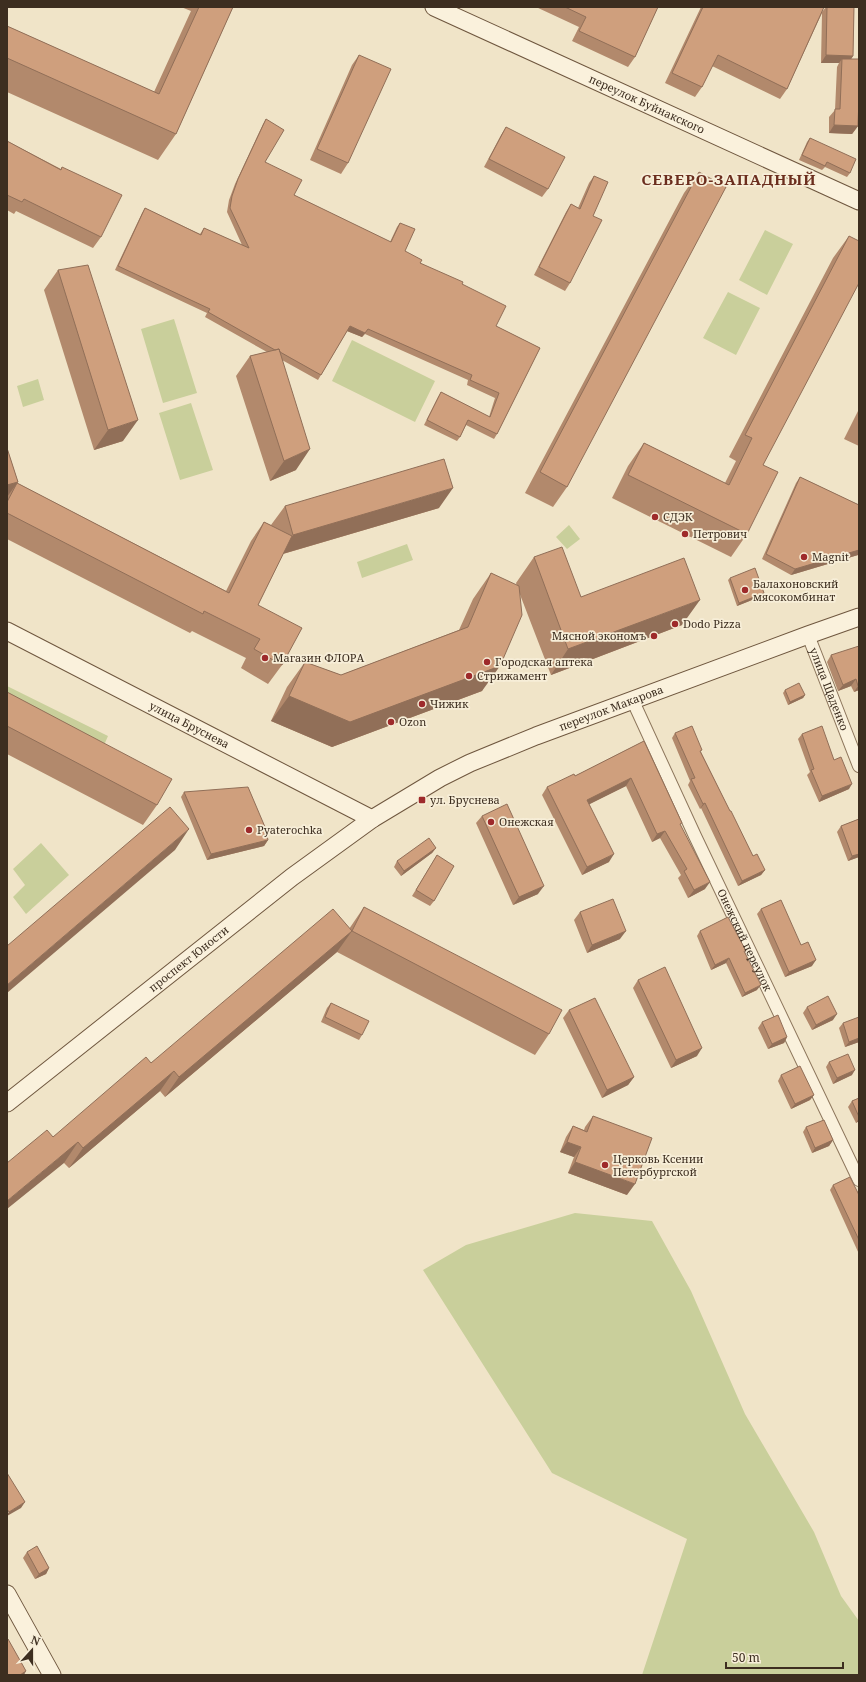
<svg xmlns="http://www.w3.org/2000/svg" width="866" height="1682" font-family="'Noto Serif',serif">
<rect width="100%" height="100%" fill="#f0e4c8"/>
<!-- green -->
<path fill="#c9cf9b" d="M765,230l28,14 -26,51 -28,-15z
M728,292l32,16 -24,47 -33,-17z
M174,319l23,74 -34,10 -22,-74z
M352,340l83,41 -20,41 -83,-41z
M38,379l6,21 -21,7 -6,-21z
M191,403l22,67 -33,10 -21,-67z
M569,525l11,14 -13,10 -11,-12z
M407,544l6,16 -51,18 -5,-16z
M7,686l101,50 -10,23 -91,-47z
M41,843l28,32 -43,39 -13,-17 12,-12 -12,-16z
M575,1213l77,8 39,70 54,123 69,118 27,64 18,25v54h-217l45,-136 -135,-66 -129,-203 43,-25z"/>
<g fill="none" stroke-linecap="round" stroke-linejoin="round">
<defs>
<g id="street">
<path id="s1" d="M808,635l51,131"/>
<path id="s2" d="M632,699l63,137 164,344"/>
</g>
<g id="secondary">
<path id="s3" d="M434,7l425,194"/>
<path id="s4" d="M7,631l365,188"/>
<path id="s5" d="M7,1103l285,-226 80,-58 68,-41 30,-15 66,-27 272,-101 51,-18"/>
<path d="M7,1594l45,81"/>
</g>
</defs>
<!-- street casing -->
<use href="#street" stroke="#8d765c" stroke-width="14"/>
<!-- secondary casing -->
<use href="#secondary" stroke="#6f573f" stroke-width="19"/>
<!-- street -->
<use href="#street" stroke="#faf1dc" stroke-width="12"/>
<!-- secondary -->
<use href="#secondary" stroke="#faf1dc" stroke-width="17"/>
</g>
<!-- wall -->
<path fill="#b2896c" d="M181,7h52l-57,127 -18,26 -151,-68v-66l147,66 37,-81z
M536,7h122l-23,50 -7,10 -56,-26 7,-14z
M701,7h123l-2,5 4,-5h28l-1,49 -2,3 7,67 -6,8 -23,-1v-16l6,-7 2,-43 2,-4h-18l1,-50 -35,76 -7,10 -68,-33 -10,21 -7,10 -30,-14z
M359,55l-11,108 -7,11 -31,-14 42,-95z
M266,119l-1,43 29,33 96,47 7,-15 3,-4 5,28 15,12 42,21 34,42 44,22 -43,86 -3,5 -28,-14 -6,12 -3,4 -33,-16 14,-28 3,-5 48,25 6,-19 -28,-13 1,-5 -103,-46 -3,3 -15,-6 -29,49 -36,-20 14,110 -26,11 -34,-105 14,-20 17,-4 -62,-35 2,-4 -92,-43 27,-57 3,-5 55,26 4,-6 38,17 -15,-33 2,-12 6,-16 28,-60z
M506,127l42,62 -6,8 -58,-30 17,-32z
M810,138l40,35 -3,4 -22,-10 -3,3 -23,-10 8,-18z
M7,141l54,28 1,-2 39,70 -8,11 -77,-37 -2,3 -7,-4z
M699,172l-132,315 -14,20 -28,-14 159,-300z
M594,176l-1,40 -23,67 -5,8 -31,-16 32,-63 5,-8 7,4 11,-25z
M849,236l-86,229 -16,69 -16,23 -119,-59 16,-32 16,-23 81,40 11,-22 -7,-4 104,-199z
M58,270l65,171 -29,9 -50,-160z
M859,409v37l-15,-7z
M7,448l11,34 -1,1 209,108 25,-50 13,-19 7,3 14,-19 154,2 -156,46 -25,51 24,60 -14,19 -27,-16 5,-10 -54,-27 -2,2 -183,-94z
M800,477l59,28v49l-1,1 -67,20 -29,-16 34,-76z
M534,557l47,40 101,28 -131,50 -32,-83 -37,99 -150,56 -61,-26 16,-34 18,-25 36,13 118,-45 14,-31 18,-26 26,13 -1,-3z
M730,578l32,18 -25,10 -9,-26z
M859,648v42l-5,2 -3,-6 -13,5 -11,-29 4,-7z
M785,690l20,5 -2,3 -15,7 -5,-12z
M7,692l150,113 -14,20 -136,-71z
M675,733l26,19 29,59 23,45 12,14 -4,5 -23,11 -37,-78 -1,1 -12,-24 2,-4 -18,-43z
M802,734l32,26 15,29 -30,13 -12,-27 3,-3 -12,-33z
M644,741l61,148 -17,9 -10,-20 3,-3 -21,-37 -8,4 -26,-56 -37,18 20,58 -27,13 -40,-80 5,-8 28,-11z
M184,792l84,48 -4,6 -57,14 -26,-63z
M482,816l56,78 -25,11 -37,-82z
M859,819v38l-11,4 -11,-29 4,-6z
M436,848l-4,5 -31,23 -7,-9 3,-6z
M437,855l-3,46 -4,5 -18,-10z
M364,907l185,127 -14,21 -198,-103 -172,145 -5,-6 -91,77 -5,-5 -11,-26 98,-74 198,-134z
M761,909l40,36 11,21 -27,11 -28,-63z
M580,912l40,27 -33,14 -13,-33z
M700,931l45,21 12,38 -15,7 -16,-34 -15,7 -14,-34z
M638,980l59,76 -26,12 -38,-80z
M331,1003l31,32 -3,5 -38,-18 6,-14z
M807,1007l26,13 -21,10 -9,-17z
M569,1010l65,67 -6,8 -26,13 -39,-80z
M762,1022l25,15 -3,6 -16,6 -10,-21z
M843,1023l16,19 -14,5 -6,-19z
M829,1062l23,13 -19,9 -7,-17z
M781,1075l33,20 -4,5 -19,9 -13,-28z
M859,1098v23l-3,2 -8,-16 4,-6z
M593,1116l34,79 -59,-22 6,-16 -14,-5 6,-15 7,-11 11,4 1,-3z
M806,1127l27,13 -4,6 -17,7 -9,-21z
M833,1185l26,10v59l-29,-64z
M27,1552l22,16 -3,6 -11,5 -12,-21z"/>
<!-- shaded-wall -->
<path fill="#916f58" d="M826,55l27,1 -5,8 -6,-5 -3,4h-18z
M834,125l24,1 -6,8 -23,-1z
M350,326l15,7 -3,4 -15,-6z
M138,420l-15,21 -29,9 14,-20z
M310,449l-14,21 -26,11 14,-20z
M18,482l-11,15v-12z
M453,488l-14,20 -160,47 14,-20z
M859,550v4l-1,1 -67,20 4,-6z
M764,593l-2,3 -25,10 2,-3z
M700,600l-18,25 -131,50 17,-26z
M500,666l-18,25 -150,56 -61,-26 18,-25z
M856,679l-5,7 -13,5 5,-6z
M859,685v5l-5,2 4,-6z
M805,695l-2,3 -15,7 2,-3z
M631,778l-5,8 -44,22 5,-8z
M852,784l-3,5 -30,13 3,-6z
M705,803l-4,5 -1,1 3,-5z
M189,829l-14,21 -168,143v-8z
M665,831l-5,7 -8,4 5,-8z
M268,840l-4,6 -57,14 4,-6z
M436,848l-4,5 -31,23 3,-5z
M614,854l-5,8 -27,13 5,-8z
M859,854v3l-11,4 4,-5z
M765,870l-4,5 -23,11 4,-5z
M710,882l-5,7 -17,9 6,-8z
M544,886l-6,8 -25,11 6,-8z
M352,931l-15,21 -172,145 14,-20z
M626,931l-6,8 -33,14 5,-8z
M729,958l-3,5 -15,7 4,-5z
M816,960l-4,6 -27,11 4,-5z
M761,985l-4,5 -15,7 3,-4z
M837,1014l-4,6 -21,10 4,-5z
M787,1037l-3,6 -16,6 4,-5z
M859,1038v4l-14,5 4,-5z
M702,1048l-5,8 -26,12 5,-8z
M855,1070l-3,5 -19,9 4,-6z
M174,1071l-14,20 -91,77 14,-20z
M634,1077l-6,8 -26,13 5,-8z
M814,1095l-4,5 -19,9 4,-5z
M859,1118v3l-3,2z
M833,1140l-4,6 -17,7 3,-5z
M78,1142l-14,21 -57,46v-8z
M567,1142l14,5 -7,10 -14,-5z
M575,1162l60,22 -8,11 -59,-22z
M25,1502l-4,6 -14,8v-2l2,-2z
M49,1568l-3,6 -11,5 4,-5z
M26,1671l-2,4h-4z"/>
<!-- building -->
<path fill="#cf9f7d" stroke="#916f58" d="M199,7h34l-57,127 -169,-76v-32l152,68z
M565,7h93l-23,50 -56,-26 7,-14z
M703,7h121l-37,82 -69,-34 -16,32 -30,-14z
M827,7h27l-1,49 -27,-1z
M359,55l32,14 -43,94 -31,-14z
M842,59h17v38l-1,29 -24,-1 1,-16h5z
M266,119l18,11 -19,32 37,18 -8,15 97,47 9,-19 15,6 -10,22 17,9 -2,3 43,19 -1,2 44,22 -10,20 44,22 -43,86 -29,-14 -8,17 -33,-17 14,-28 49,25 9,-24 -29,-13 2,-5 -104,-46 -3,4 -15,-7 -29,49 -41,-23 -1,-3 -4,1 -67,-38 2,-3 -92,-43 27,-58 56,27 3,-7 45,20 -19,-40 2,-12 6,-17z
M506,127l59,30 -17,32 -59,-30z
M810,138l46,21 -6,14 -23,-11 -2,4 -23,-11z
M7,141l54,29 1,-3 60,28 -21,42 -77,-38 -2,3 -15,-7z
M699,172l27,15 -159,300 -27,-15z
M594,176l14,6 -15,34 9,4 -32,63 -31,-16 32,-63 9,5z
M849,236l10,5v42l-96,182 15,7 -31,62 -119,-59 16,-32 85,42 23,-47 -7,-3z
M88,265l50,155 -30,10 -50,-160z
M279,349l31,100 -26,12 -34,-105z
M7,448l11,34 -11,3z
M444,459l9,29 -160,47 -8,-29z
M800,477l59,28v45l-64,19 -29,-15z
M17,483l212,110 35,-71 28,14 -34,69 44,23 -20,37 -28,-16 6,-10 -56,-28 -1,3 -196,-101v-11z
M562,547l19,50 103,-39 16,42 -132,49 -34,-92z
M755,568l9,25 -25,10 -9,-25z
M491,573l28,13 3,29 -22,51 -150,56 -61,-26 16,-34 36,13 127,-48z
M859,646v39l-1,1 -2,-7 -13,6 -12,-30z
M799,683l6,12 -15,7 -5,-12z
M7,692l165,87 -15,26 -150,-79z
M692,726l10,24 -2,1 30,60h1l22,45 4,-2 8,16 -23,11 -37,-78 -2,1 -12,-25 4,-1 -20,-45z
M822,726l12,34 7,-3 11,27 -30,12 -11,-26 3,-1 -12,-35z
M644,741l38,82 -2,1 30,58 -16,8 -10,-19 3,-2 -22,-38 -8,3 -26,-56 -44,22 27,54 -27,13 -40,-80 27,-13 1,2z
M248,787l17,40 3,13 -57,14 -27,-62z
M507,804l37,82 -25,11 -37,-81z
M170,807l19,22 -182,156v-39z
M859,819v35l-7,2 -11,-30z
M429,838l7,10 -32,23 -7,-10z
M437,855l17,11 -20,35 -18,-11z
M613,899l13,32 -34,14 -12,-33z
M781,900l20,45 7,-3 8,18 -27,12 -28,-63z
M364,907l198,103 -13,24 -197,-103z
M333,909l19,22 -173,146 -5,-6 -91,77 -5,-6 -71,59v-38l40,-33 6,7 93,-80 5,6z
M728,917l18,34h-2l17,34 -16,8 -16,-35 -14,7 -15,-34z
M665,967l37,81 -26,12 -38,-80z
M828,996l9,18 -21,11 -9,-18z
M595,998l39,79 -27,13 -38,-80z
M331,1003l38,18 -7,14 -37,-18z
M778,1015l9,22 -15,7 -10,-22z
M859,1017v21l-10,4 -6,-19z
M848,1054l7,16 -18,8 -8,-16z
M800,1066l14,29 -19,9 -14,-29z
M859,1098v19l-7,-16z
M593,1116l59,22 -17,46 -60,-22 6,-15 -14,-5 6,-16 14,6z
M824,1120l9,20 -18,8 -9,-21z
M850,1177l9,18v45l-26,-55z
M7,1473l18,29 -16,10 -2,-3z
M37,1546l12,22 -10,6 -12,-22z
M8,1639l18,32 -6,4h-13v-35z"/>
<!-- markers -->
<g fill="#9e2a2b" stroke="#f7eed8" stroke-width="1.5">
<circle cx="655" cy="517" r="4"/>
<circle cx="685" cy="534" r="4"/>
<circle cx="804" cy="557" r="4"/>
<circle cx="745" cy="590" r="4"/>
<circle cx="675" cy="624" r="4"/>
<circle cx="654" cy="636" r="4"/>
<circle cx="265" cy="658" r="4"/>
<circle cx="487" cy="662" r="4"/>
<circle cx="469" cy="676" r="4"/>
<circle cx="422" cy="704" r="4"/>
<circle cx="391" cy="722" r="4"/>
<rect x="418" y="796" width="8" height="8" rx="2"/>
<circle cx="491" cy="822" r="4"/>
<circle cx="249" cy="830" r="4"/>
<circle cx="605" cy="1165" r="4"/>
</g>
<g text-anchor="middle" stroke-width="3.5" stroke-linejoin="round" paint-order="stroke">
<!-- street labels -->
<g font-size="11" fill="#3d2e20" stroke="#f7eed8">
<text dy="4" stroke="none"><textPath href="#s3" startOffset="234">переулок Буйнакского</textPath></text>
<text dy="4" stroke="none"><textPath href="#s1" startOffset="58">улица Щаденко</textPath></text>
<text dy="4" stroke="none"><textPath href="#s5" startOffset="727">переулок Макарова</textPath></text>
<text dy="4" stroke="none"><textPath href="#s4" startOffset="205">улица Бруснева</textPath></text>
<text dy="4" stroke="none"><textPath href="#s2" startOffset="266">Онежский переулок</textPath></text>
<text dy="4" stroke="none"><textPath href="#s5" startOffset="232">проспект Юности</textPath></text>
</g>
<!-- poi labels -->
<g font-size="11" fill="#3d2e20" stroke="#f7eed8" text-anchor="start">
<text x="663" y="521">СДЭК</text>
<text x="693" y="538">Петрович</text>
<text x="812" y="561">Magnit</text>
<text x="753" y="588">Балахоновский<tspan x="753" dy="13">мясокомбинат</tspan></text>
<text x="683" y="628">Dodo Pizza</text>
<text x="646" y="640" text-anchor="end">Мясной экономъ</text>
<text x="273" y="662">Магазин ФЛОРА</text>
<text x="495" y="666">Городская аптека</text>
<text x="477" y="680">Стрижамент</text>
<text x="430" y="708">Чижик</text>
<text x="399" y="726">Ozon</text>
<text x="430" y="804">ул. Бруснева</text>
<text x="499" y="826">Онежская</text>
<text x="257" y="834">Pyaterochka</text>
<text x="613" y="1163">Церковь Ксении<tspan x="613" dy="13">Петербургской</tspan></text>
</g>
<!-- district labels -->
<g font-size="15" font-weight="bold" letter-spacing="1" fill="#6b2e1e" stroke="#f7eed8">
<text x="729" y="185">СЕВЕРО-ЗАПАДНЫЙ</text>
</g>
</g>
<!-- border -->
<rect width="866" height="1682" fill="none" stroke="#3d2e20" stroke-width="16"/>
<!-- north arrow -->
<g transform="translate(32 1650) rotate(21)" stroke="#f7eed8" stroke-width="3" paint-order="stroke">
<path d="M0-3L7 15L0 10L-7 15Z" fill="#3d2e20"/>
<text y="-6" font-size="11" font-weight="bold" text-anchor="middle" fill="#3d2e20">N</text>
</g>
<!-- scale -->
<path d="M726 1662v6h117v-6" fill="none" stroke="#3d2e20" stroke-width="2"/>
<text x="732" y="1662" font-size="12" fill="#3d2e20" stroke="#f7eed8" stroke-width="3" paint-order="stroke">50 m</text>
</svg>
